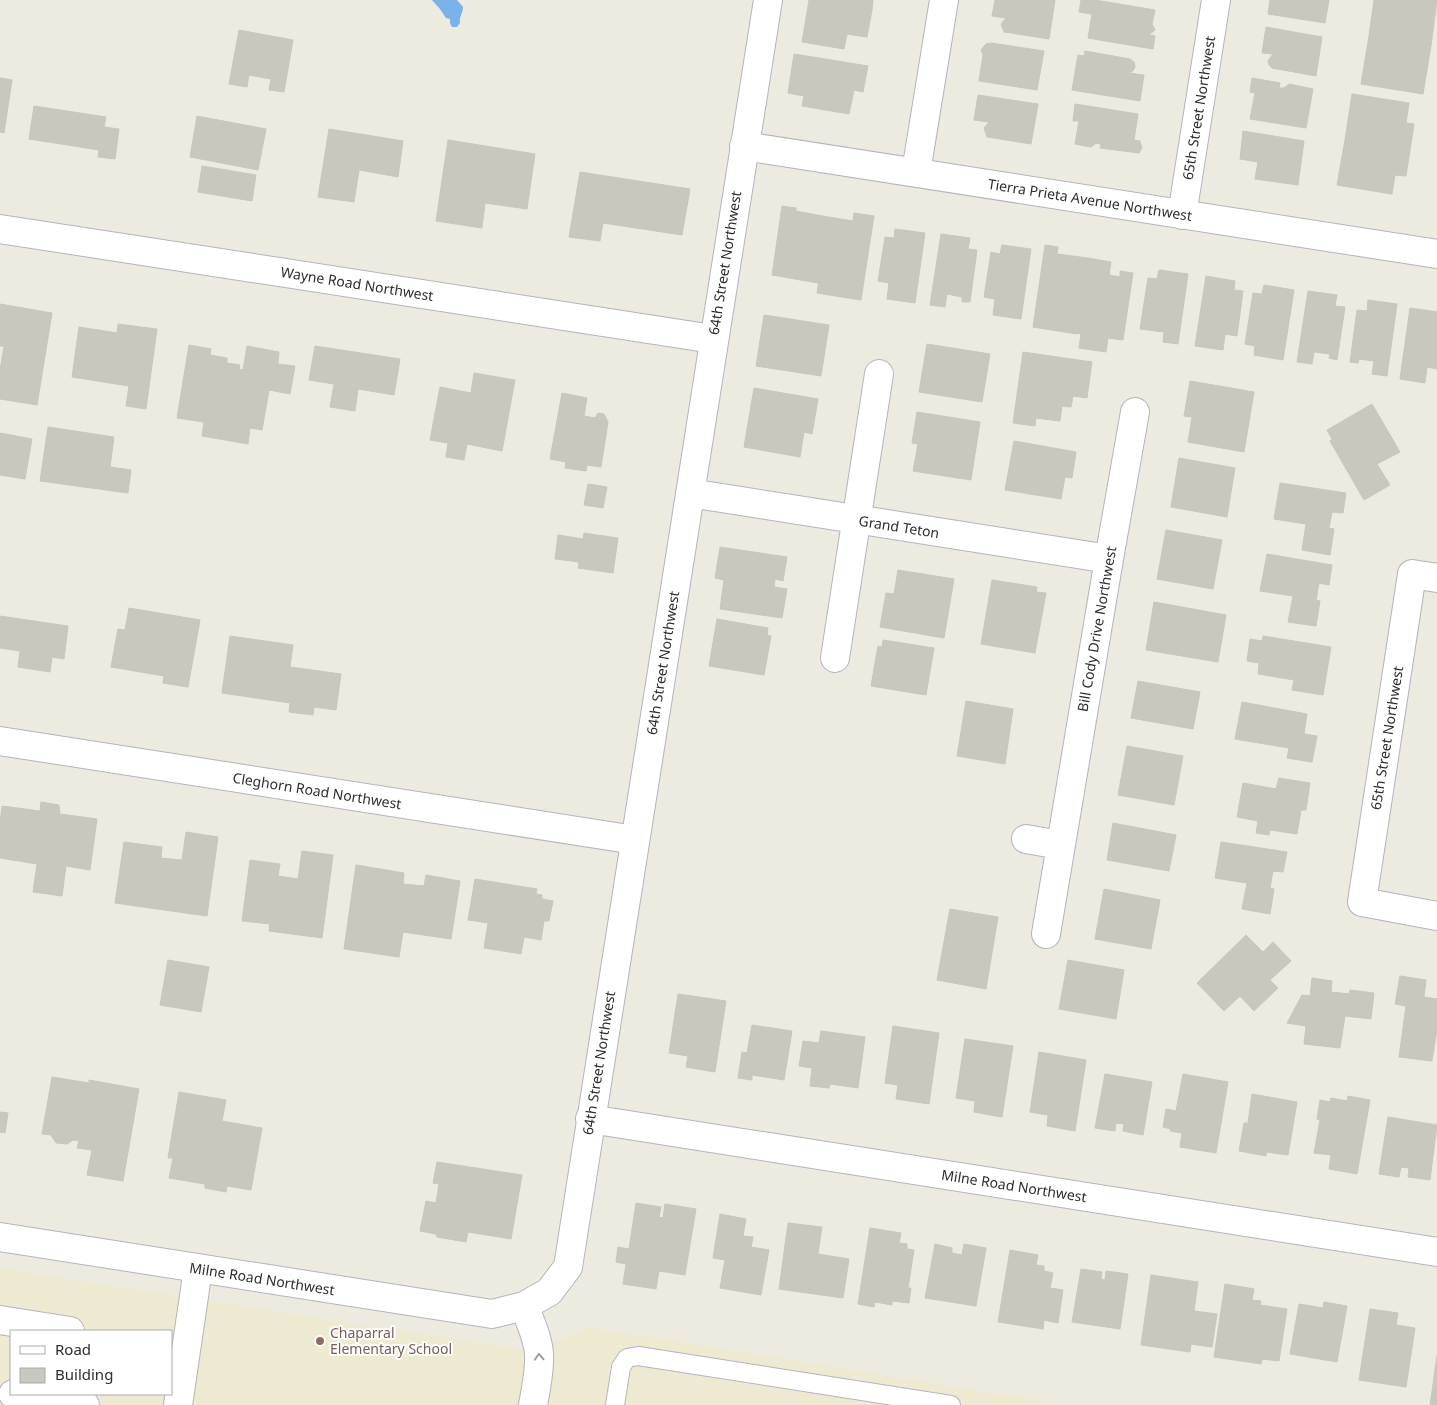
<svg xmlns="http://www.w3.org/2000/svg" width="1437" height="1405" font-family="'Noto Sans',sans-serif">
<rect width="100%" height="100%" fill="#edeae0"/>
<!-- education -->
<path fill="#eeead1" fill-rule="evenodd" d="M0,1268l532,83 57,-24 453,74 -1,4h-1041zM11,1331h160v63h-160z"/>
<!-- water -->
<path fill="#79b3e9" d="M432,0h25l6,7c0,6 -4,10 -3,16l-3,4h-5l-2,-4v-4l-4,-1 -6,-9z"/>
<!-- building -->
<path fill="#c9c8be" stroke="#c9c7b9" d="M809,0l63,10 -5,27 -20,-3 -3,15 -42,-7z
M812,0h61l-1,10z
M995,0h60l-6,39 -45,-7 -3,-8 5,-6 -14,-2z
M1081,0h14l60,10 -3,14 3,6 -6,5 6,1 -2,13 -65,-11 4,-24 -13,-2z
M1270,0h59l-4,23 -57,-9z
M1374,0h63l-6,46 -62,-10z
M1266,27l56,10 -6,39 -44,-8 -3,-3 -1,-4 5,-7 -11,-1z
M239,30l54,10 -9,52 -15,-2 2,-11 -22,-4 -2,12 -18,-3z
M1369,36l62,10 -8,48 -62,-10z
M991,43l53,8 -7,39 -58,-9 4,-26 -2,-5 5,-6z
M1085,51l45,8 4,3 1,5 -2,4 -4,2 15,2 -4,26 -68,-11 6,-35 6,1z
M794,54l74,12 -5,26 -9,-2 -5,24 -47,-8 2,-10 -16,-3z
M0,78l12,2 -8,53 -4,-1z
M1252,78l28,5 -1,5h5l5,-4 24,5 -7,39 -56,-9 5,-26 -5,-1z
M1352,94l57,9 -3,20 8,1 -4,26 -65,-10z
M978,95l60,9 -7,40 -44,-7 -3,-9 5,-6 -15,-2z
M1075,104l63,10 -4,26 6,1 2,7 -3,5 -39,-5 1,-4 -5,-1 -5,4 -16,-3 4,-23h-6z
M34,106l72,11 -2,10 15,2 -4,30 -17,-2 1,-7 -70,-11z
M197,116l69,13 -8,41 -68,-13z
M329,129l74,12 -5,36 -39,-7 -5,32 -36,-5z
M1243,131l61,10 -6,44 -43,-6 3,-17 -18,-3z
M448,140l87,14 -8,55 -42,-6 -3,25 -46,-7z
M1345,140l65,10 -4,26 -11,-1 -3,19 -55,-9z
M202,166l54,9 -4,26 -54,-9z
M580,172l110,17 -8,46 -79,-12 -3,18 -31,-4z
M782,206l14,2v3l32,6 -10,66 -46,-8z
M854,213l20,3 -13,84 -44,-7 11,-76 25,4z
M895,229l30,4 -10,70 -28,-4 2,-16 -11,-2 7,-44 9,1z
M941,234l29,4 -2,11 9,1 -7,52h-8v-5l-15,-3 -2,13 -15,-2z
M1002,245l29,4 -10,70 -28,-4 2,-16 -11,-2 7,-45 9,2z
M1045,245l13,2 -1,7 31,4 -11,76 -44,-7z
M1088,258l23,4 -2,13 11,2v-6l13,2 -10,67 -15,-2 -2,14 -27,-4 2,-14 -4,-1z
M1159,270l29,4 -10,70 -15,-2 1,-10 -24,-3 8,-51 9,1z
M1206,276l29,5 -1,9 9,1 -6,45 -12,-2 -2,16 -28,-4z
M1264,285l30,5 -11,70 -29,-5 1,-9 -10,-2 8,-51 9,1z
M1308,291l29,4 -2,11 10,1 -8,53 -8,-2 1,-4 -16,-2 -2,12 -15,-2z
M1368,300l29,4 -10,72 -15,-2 2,-13 -15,-2 -1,4 -8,-1 7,-52 10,1z
M0,304l52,9 -15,92 -37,-6v-29l4,-24h-4z
M1410,308l27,4v57l-10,-2 -2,16 -25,-4z
M764,315l65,10 -8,51 -65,-10z
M118,324l39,5 -11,80 -20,-3 3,-20 -57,-9 7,-50 38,6z
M927,344l63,10 -8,48 -63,-10z
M189,345l22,4 -1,6 17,3v5l13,2 -1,4 4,1 4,-24 32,6 -1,12 17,2 -5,28 -21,-4 -7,40 -12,-2 -2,16 -46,-8 2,-14 -27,-4z
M315,346l85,13 -6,36 -36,-6 -3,22 -25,-4 4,-23 -25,-4z
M1023,352l69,10 -5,36 -14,-2 -2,11 -9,-1 -2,15 -24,-3 -1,8 -22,-3z
M474,373l41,7 -13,71 -35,-7 -3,16 -18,-3 2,-14 -18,-3 10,-53 31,6z
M1190,381l64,11 -10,60 -56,-10 4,-25 -8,-1z
M754,388l64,11 -6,35 -8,-2 -4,25 -56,-10z
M562,393l25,5 -3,18 11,2 3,-5 6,1 4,8 -7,45 -14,-2 -1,6 -21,-3 1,-6 -16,-3z
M1372,404l28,48 -23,12 13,21 -26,15 -34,-59 2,-2 -5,-9z
M917,412l63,10 -9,58 -58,-9 5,-27 -6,-1z
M48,427l66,10 -4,30 21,3 -3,23 -88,-12z
M0,433l32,6 -7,40 -25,-4z
M1014,441l62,11 -4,26 -7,-1 -4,22 -56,-9z
M1179,458l56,10 -8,49 -56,-10z
M1280,483l66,10 -3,20 -11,-1 -3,16 5,1 -4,26 -28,-5 4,-26 -32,-5z
M588,484l19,3 -4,21 -19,-3z
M1166,530l56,10 -9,49 -56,-10z
M584,533l34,5 -5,35 -35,-5 1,-6 -24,-3 3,-24 25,4z
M720,547l67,10 -4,24 -8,-2 -1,8 13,2 -5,29 -62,-9 4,-29 -9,-2z
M1267,554l65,11 -3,20 -10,-2 -3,17 4,1 -4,25 -28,-4 5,-26 -33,-5z
M898,570l56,9 -10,59 -64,-11 6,-34 8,1z
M992,580l45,7 -1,5 10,1 -11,60 -54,-9z
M1154,602l72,13 -8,47 -72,-12z
M129,608l71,12 -12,67 -25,-4 1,-7 -53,-9 7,-38 7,1z
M0,616l68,10 -4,33 -12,-2 -2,15 -32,-5 2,-16 -20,-3z
M717,619l51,9 -1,7 4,1 -7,39 -55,-9z
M230,636l63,9 -3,22 51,7 -5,36 -22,-3 -1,8 -24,-3 1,-9 -68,-10z
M1263,636l68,11 -8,48 -31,-5 2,-10 -36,-6 1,-11 -12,-2 3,-22 12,2z
M883,640l51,8 -8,47 -55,-9 7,-40 4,1z
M1138,681l62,11 -7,37 -62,-11z
M966,701l47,8 -8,55 -48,-8z
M1242,702l65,12 -3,20 13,2 -5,26 -25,-4 2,-10 -54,-9z
M1127,746l56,10 -9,49 -56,-10z
M1279,778l31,5 -4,27h-5l-4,24 -27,-4 -1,5 -13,-2 2,-12 -21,-4 6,-34 33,6z
M41,802l18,3 1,9 37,5 -7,51 -24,-4 -4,30 -29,-4 4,-28 -37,-6v-35l2,-17 38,5z
M1113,823l63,12 -7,36 -62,-11z
M186,832l32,5 -11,79 -92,-13 9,-61 38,5 -1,11 21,2z
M1221,842l66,10 -4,20 -10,-1 -3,17 4,1 -4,25 -28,-5 5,-26 -32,-5z
M302,851l31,4 -11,83 -53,-7 1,-7 -28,-3 8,-61 30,4 -2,12 20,3z
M356,865l48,8 -1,11 21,2 2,-11 34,6 -9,58 -48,-7 -4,25 -55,-8z
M475,879l62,10 -1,5 6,1v4l11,2 -4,20h-5l-3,19 -17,-3 -3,17 -37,-6 4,-25 -20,-3z
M1104,889l56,11 -9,49 -56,-10z
M950,909l48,8 -12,72 -49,-9z
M1246,935l17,17 10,-10 18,19 -21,19 8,8 -24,23 -14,-15 -16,15 -27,-28z
M168,960l41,7 -8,45 -41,-7z
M1068,960l56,10 -8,49 -57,-10z
M1400,976l26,4 -2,17 13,2v30l-5,32 -33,-4 7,-51 -11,-2z
M1312,978l20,3 -1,11 18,2 1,-4 24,3 -3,26 -26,-3 -5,32 -36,-4 2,-18 -19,-3 15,-28 8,1z
M678,994l48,7 -11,71 -29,-5 2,-11 -19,-3z
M752,1025l40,6 -8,49 -32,-5v5l-14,-2 4,-26 5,1z
M893,1026l46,7 -10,71 -33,-5 2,-14 -13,-2z
M821,1031l44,6 -7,51 -28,-4 -1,4 -19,-2 2,-18 -13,-2 4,-25 16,2z
M965,1039l48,7 -11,71 -28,-5 1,-11 -19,-3z
M1039,1052l47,8 -11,71 -28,-5 1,-11 -18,-3z
M1105,1074l47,8 -9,53 -20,-4 1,-7 -8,-1 -1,8 -20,-3z
M1183,1074l45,8 -12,71 -36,-6 2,-14 -12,-2 1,-2 -8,-2 3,-18 10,2z
M52,1077l37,6v-3l50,9 -16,92 -36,-6 5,-25 -15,-2 2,-7 -6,-1 -6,4 -11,-1 -5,-8 -9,-1z
M179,1092l47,8 -4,21 40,7 -11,62 -24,-4 -1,6 -21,-4v-4l-36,-6 4,-20h-5z
M1252,1094l45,8 -9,53 -22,-3v4l-27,-5 5,-28h4z
M1348,1096l22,4 -13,74 -28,-5 2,-14 -17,-2 6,-33 -3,-1 3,-19 10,2 1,-4 16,3z
M0,1112l8,1 -3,20 -5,-1z
M1388,1117l49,8 -7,55 -22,-3 1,-9 -8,-1 -2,10 -20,-3z
M437,1162l85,13 -11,64 -43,-7 -2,10 -29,-5 -1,-3 -16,-3 6,-30 10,2 3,-19 -6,-1z
M636,1203l25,4 -2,10 4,1 2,-14 31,5 -11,66 -26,-4 -3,18 -33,-5 3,-20 -10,-2 2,-15 11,2z
M720,1214l26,5 -3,17 10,1 -2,10 18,3 -8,45 -41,-7 5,-28 -12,-2z
M788,1223l34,4 -4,27 31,5 -6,39 -64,-9z
M870,1228l31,5 -2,10 8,1v5l7,1 -6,38h3l-2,15 -17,-2v4l-17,-3 -1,5 -16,-3z
M935,1244l17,4v5l10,2 2,-11 22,4 -10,58 -51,-8z
M1010,1250l28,5 -2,10 8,1v5l9,2 -3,15 13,2 -5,33 -14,-3 -1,9 -45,-7z
M1081,1269l21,3 -1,7 4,1 1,-9 22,3 -8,55 -48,-7z
M1151,1275l47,7 -4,29 23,3 -5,33 -21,-3 -1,8 -49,-7z
M1225,1284l29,5 -2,11 9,1 -1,4 27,4 -8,52 -17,-2 -1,5 -47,-7z
M1324,1302l23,4 -10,56 -47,-8 9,-50 24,4z
M1370,1309l28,4 -2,12 19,3 -9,59 -47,-7z
M1437,1356v49h-7z"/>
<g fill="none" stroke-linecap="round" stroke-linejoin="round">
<defs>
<path id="service" d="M615,1405l6,-38 6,-9 11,-2 313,49"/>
<path id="minor" d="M744,146l693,108
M916,172l28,-172
M1182,215l34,-215
M0,229l713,110
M690,493l419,66
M1437,578l-25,-4 -50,328 75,14
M835,658l44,-284
M0,741l635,99
M1026,839l34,6
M1046,934l63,-375 26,-147
M590,1119l847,133
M0,1237l492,77 32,-8 25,-14 19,-25 200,-1267
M524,1306c6,15 14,32 15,48 1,17 -3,34 -6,51
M0,1320l70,11
M13,1394l72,11
M178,1405l20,-136"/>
</defs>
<!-- service casing -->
<use href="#service" stroke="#b4b3bf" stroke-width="20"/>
<!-- minor casing -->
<use href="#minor" stroke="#b4b3bf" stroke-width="30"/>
<!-- service -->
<use href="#service" stroke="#fff" stroke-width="18"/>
<!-- minor -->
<use href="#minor" stroke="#fff" stroke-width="28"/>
</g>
<!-- one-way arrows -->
<defs><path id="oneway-chevron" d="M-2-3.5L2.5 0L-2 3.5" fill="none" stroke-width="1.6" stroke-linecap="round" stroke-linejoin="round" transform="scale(1.25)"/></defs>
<use stroke="#a0a0a0" href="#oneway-chevron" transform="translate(539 1357) rotate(-93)"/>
<!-- markers -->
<circle fill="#8d6e63" stroke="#fff" stroke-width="2" cx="320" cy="1341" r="5"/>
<g text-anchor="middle" stroke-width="4" stroke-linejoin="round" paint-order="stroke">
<!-- street labels -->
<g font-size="14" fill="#2d2d2d" stroke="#fff">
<text transform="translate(1199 108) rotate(-81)" y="5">65th Street Northwest</text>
<text transform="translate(1090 200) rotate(9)" y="5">Tierra Prieta Avenue Northwest</text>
<text transform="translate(725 263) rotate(-81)" y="5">64th Street Northwest</text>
<text transform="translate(357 284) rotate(9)" y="5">Wayne Road Northwest</text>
<text transform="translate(899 527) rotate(9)" y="5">Grand Teton</text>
<text transform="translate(1097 629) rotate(-80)" y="5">Bill Cody Drive Northwest</text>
<text transform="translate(663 663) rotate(-81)" y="5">64th Street Northwest</text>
<text transform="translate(1387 738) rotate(-81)" y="5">65th Street Northwest</text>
<text transform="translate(317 791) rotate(9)" y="5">Cleghorn Road Northwest</text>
<text transform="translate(599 1063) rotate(-81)" y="5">64th Street Northwest</text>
<text transform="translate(1014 1186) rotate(9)" y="5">Milne Road Northwest</text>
<text transform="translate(262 1279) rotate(9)" y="5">Milne Road Northwest</text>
</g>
<!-- education labels -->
<g font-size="14" fill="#785e54" stroke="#fff" text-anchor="start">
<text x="330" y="1338">Chaparral<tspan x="330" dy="16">Elementary School</tspan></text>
</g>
</g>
<!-- legend -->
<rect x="10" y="1330" width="162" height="65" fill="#ffffff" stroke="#ababab"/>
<rect x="20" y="1346" width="25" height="8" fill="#ffffff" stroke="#ababab"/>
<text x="55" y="1355" font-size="15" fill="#2d2d2d">Road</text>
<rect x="20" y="1368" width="25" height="15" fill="#c9c8be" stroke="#ababab"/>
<text x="55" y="1380" font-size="15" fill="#2d2d2d">Building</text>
</svg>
